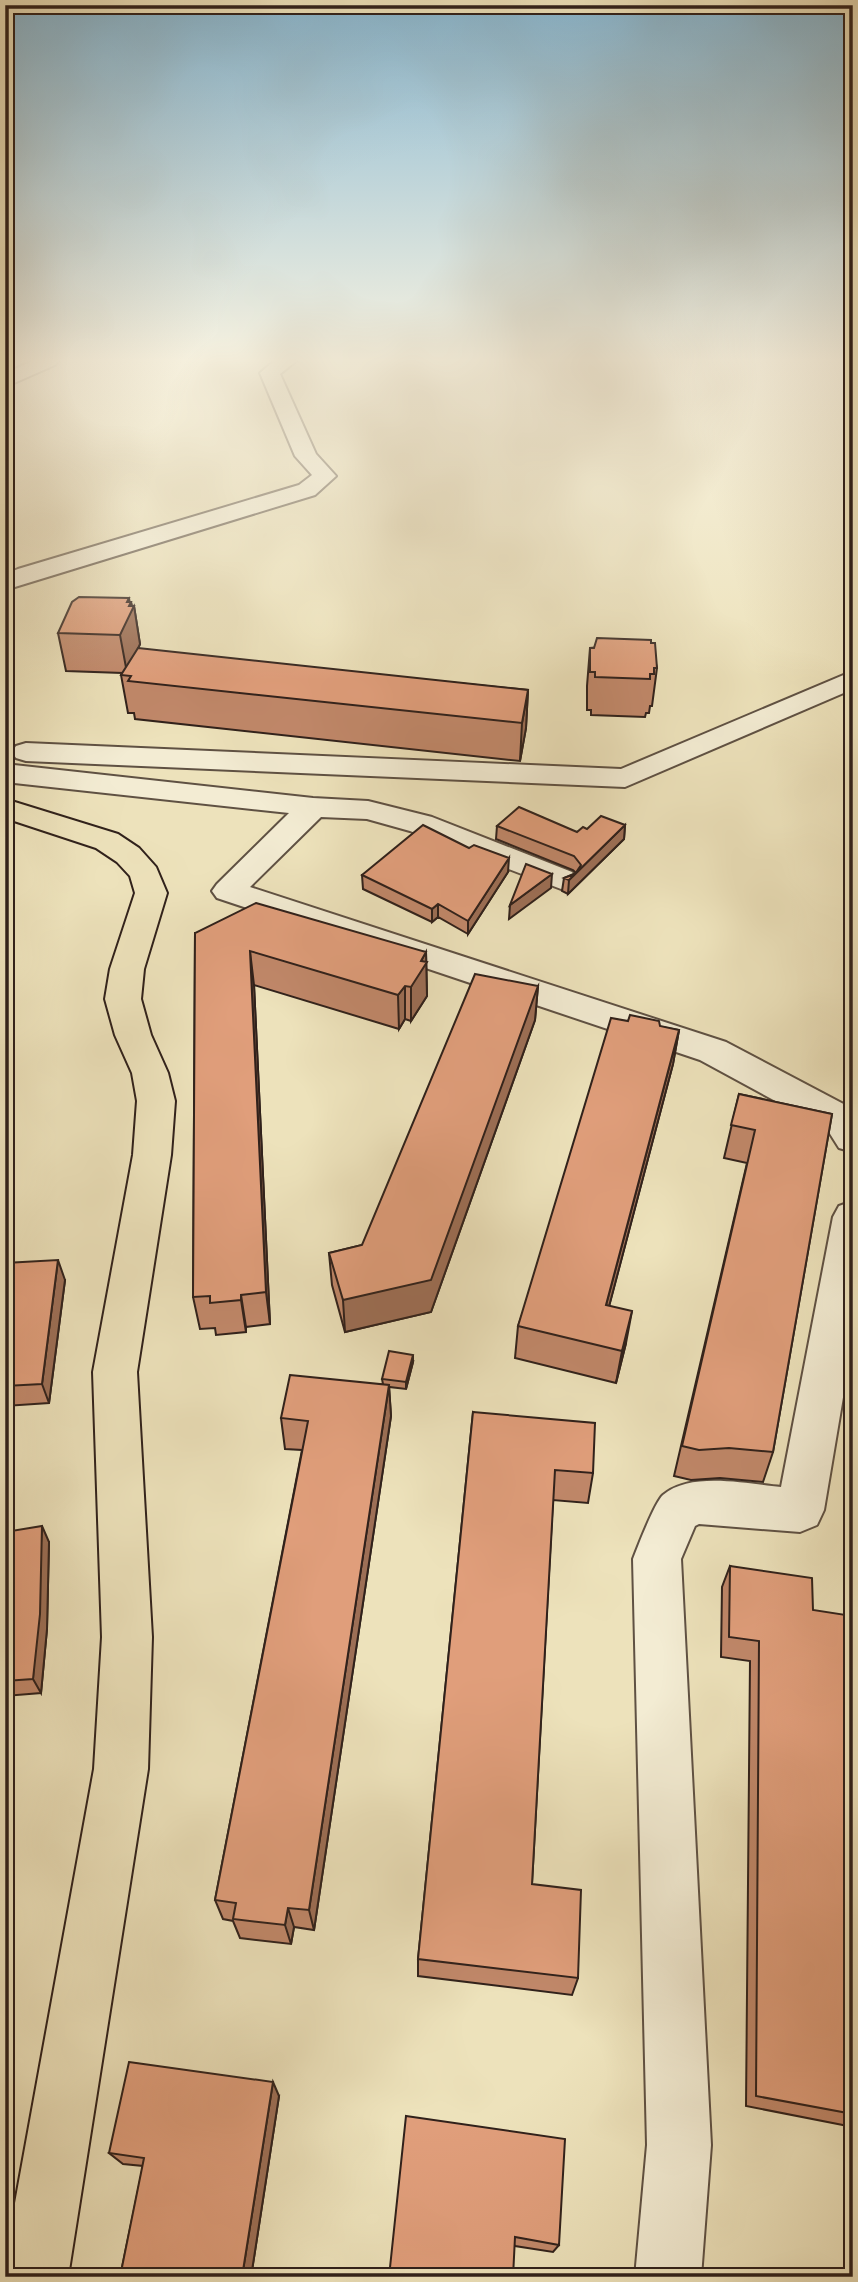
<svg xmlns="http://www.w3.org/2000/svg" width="858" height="2282" font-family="'IM FELL DW Pica',serif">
<rect width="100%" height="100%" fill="#ede2bb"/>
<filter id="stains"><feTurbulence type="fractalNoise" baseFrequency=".00286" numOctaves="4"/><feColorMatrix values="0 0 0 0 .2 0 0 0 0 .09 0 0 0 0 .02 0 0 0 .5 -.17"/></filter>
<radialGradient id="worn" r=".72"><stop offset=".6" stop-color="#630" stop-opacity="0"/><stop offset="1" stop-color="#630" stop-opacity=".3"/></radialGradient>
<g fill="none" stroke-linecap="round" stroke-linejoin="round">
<defs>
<path id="minor" d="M33,361h25l-3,4 -50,22v-14z
M274,361h22l-16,13 36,80 20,22 -21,19 -310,95v-16l13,-5 281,-84 13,-10 -17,-19 -35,-83z
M853,671v18l-228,98 -599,-26 -10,-3 -4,-6 4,-6 10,-3 595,26z
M5,764l308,34 55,3 64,16 140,55 5,7 -5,7 -11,3 -151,-58 -43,-12 -46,-2 -71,70 476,155 127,67v43l-14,-4 -12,-19 -127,-69 -483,-162 -5,-7 5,-7 72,-71 -284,-31z
M853,1201v137l-29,172 -7,15 -17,7 -101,-8 -4,2 -14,33 30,586 -10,132h-66l12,-132 -14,-586c5,-13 22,-57 30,-64 28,-24 84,-11 118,-8l52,-270 6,-11z"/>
<path id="major" d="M5,799l113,35 21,14 17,19 11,26 -23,76 -3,30 10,36 17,38 7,28 -4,54 -34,217 15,265 -4,132 -80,508h-63v-19l89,-489 8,-132 -9,-265 40,-217 4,-54 -5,-28 -17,-38 -10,-36 5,-30 25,-76 -5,-17 -13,-14 -21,-14 -91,-30z"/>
</defs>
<!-- minor casing -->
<use href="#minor" stroke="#5f5143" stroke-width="4"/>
<!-- major casing -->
<use href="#major" stroke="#30211b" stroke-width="4"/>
<!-- minor -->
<use href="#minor" fill="#f3ecd3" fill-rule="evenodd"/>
<!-- major -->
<use href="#major" fill="#ede2bb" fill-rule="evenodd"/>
</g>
<!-- wall -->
<path fill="#c1886a" stroke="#30211b" stroke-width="2" d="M129,598v4h2l1,4h2l6,38 -3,7 391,39 -2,38 -6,33 -385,-42 -1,-6h-6l-7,-38 1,-2 -56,-2 -8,-38z
M651,643l6,25 -5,38h-2l-1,7h-3l-1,4 -54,-2v-5h-4v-24l3,-38z
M625,825l-1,14 -56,55 -6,-3 2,-13 12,-5 -3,-3 -77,-31 1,-13 80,6 10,-3z
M508,872l-40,62 -30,-17 -6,5 -69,-33 -1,-14z
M195,933l231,19 1,44 -16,25 -6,-2 -6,10 -145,-44 16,339 -24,3v5l-30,3 -1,-7 -15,1 -7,-32z
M538,986l-3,34 -104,292 -86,20 -13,-47 -3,-32 33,-8z
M628,1021l51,9 -6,34 -64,242 17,37 -10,40 -101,-25 3,-32z
M739,1094l93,20 -59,338 -10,30 -43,-4 -29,2 -17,-4 73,-313 -23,-5z
M5,1263l60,17 -16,123 -44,3z
M413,1362l-7,27 -17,-2 2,29 -77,514 -20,-3 -3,17 -51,-6 -7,-17 -10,-2 -8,-19 87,-450 -17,-1 -4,-31 102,-34 -1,-5z
M473,1412l120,61 -5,30 -35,-3 -21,384 46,94 -6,17 -154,-19v-17z
M5,1532l44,10 -2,87 -6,64 -36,3z
M730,1566l83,44 34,45 6,1v471l-107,-21 4,-445 -29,-4 1,-70z
M279,2096l-28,181h-131l23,-111 -20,-2 -14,-11z
M406,2116l153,129 -6,7 -38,-6z"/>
<!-- shaded-wall -->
<path fill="#9d6f56" stroke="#30211b" stroke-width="2" d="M129,598l1,7 1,-3 1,7 2,-3 6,38 -13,29 -7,-38z
M528,690l-2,38 -6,33 2,-38z
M625,825l-1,14 -56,55 1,-14z
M509,858l-1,14 -40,62v-13z
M552,874l-1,14 -42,31 1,-14z
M438,904v13l-6,5v-13z
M250,951l4,34 16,339 -4,-32z
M426,952l1,44 -16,25v-34l10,-26z
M405,986v33l-6,10 -1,-34z
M538,986l-3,34 -104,292 -86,20 -2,-32z
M679,1030l-6,34 -72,273 5,-32z
M58,1260l7,20 -16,123 -7,-19z
M241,1295l5,32v5l-5,-32z
M632,1311l-6,32 -10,40 6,-32z
M413,1355v7l-7,27v-7z
M389,1385l2,31 -77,514 -5,-20z
M42,1526l7,16 -2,87 -6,64 -8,-14z
M288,1908l6,19 -3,17 -6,-19z
M273,2082l6,14 -28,181h-9z"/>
<!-- building -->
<path fill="#e09e7b" stroke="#30211b" stroke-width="2" d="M79,597l50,1 -2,4h4l-2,4h5l-14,29 -62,-2 14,-31z
M597,638l54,2v3h4l2,25h-3v6h-4v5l-55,-2v-5h-5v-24h4z
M138,648l390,42 -6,33 -394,-42 3,-5 -10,-1z
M519,807l58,25 6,-5 4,2 14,-13 24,9 -56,55 -5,-2 11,-4 6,-9 -7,-9 -77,-30z
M423,825l46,23 5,-3 35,13 -41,63 -30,-17 -6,5 -70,-34z
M526,864l26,10 -42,31z
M256,903l170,49 -5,9 6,1 -16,25 -6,-1 -7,9 -148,-44 16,341 -25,3v5l-31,3v-7l-17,1 2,-364z
M475,974l63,12 -107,294 -88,20 -14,-47 33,-8z
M630,1015l29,6 1,5 19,4 -73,275 26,6 -10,40 -104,-25 93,-308 17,3z
M739,1094l93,20 -59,338 -44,-4 -30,2 -17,-4 73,-316 -24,-5z
M58,1260l-16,124 -37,2v-123z
M389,1351l24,4 -7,27 -24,-3z
M290,1375l99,10 -80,525 -21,-2 -3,17 -52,-6 3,-16 -21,-3 93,-479 -27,-3z
M473,1412l122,11 -2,50 -38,-3 -23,414 49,6 -3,88 -160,-19z
M42,1526l-2,88 -7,65 -28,2v-149z
M730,1566l82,12 1,32 33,5 1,40 6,1v458l-97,-18 3,-455 -30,-4z
M129,2062l144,20 -31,195h-122l24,-119 -35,-5z
M406,2116l159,23 -6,106 -44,-8 -2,40h-124z"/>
<!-- sky -->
<linearGradient id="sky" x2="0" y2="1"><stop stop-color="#88b8d3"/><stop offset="0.53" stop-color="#f7f2e0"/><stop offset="1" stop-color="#f7f2e0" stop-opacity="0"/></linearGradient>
<rect width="858" height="680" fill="url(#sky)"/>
<!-- margin -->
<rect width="858" height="2282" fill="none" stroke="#ede2bb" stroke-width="28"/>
<rect x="7" y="7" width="844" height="2268" fill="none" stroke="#30211b" stroke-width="3.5"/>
<rect x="14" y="14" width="830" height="2254" fill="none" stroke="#30211b" stroke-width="2"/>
<rect width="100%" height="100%" filter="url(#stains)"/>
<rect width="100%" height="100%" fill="url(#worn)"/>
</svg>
